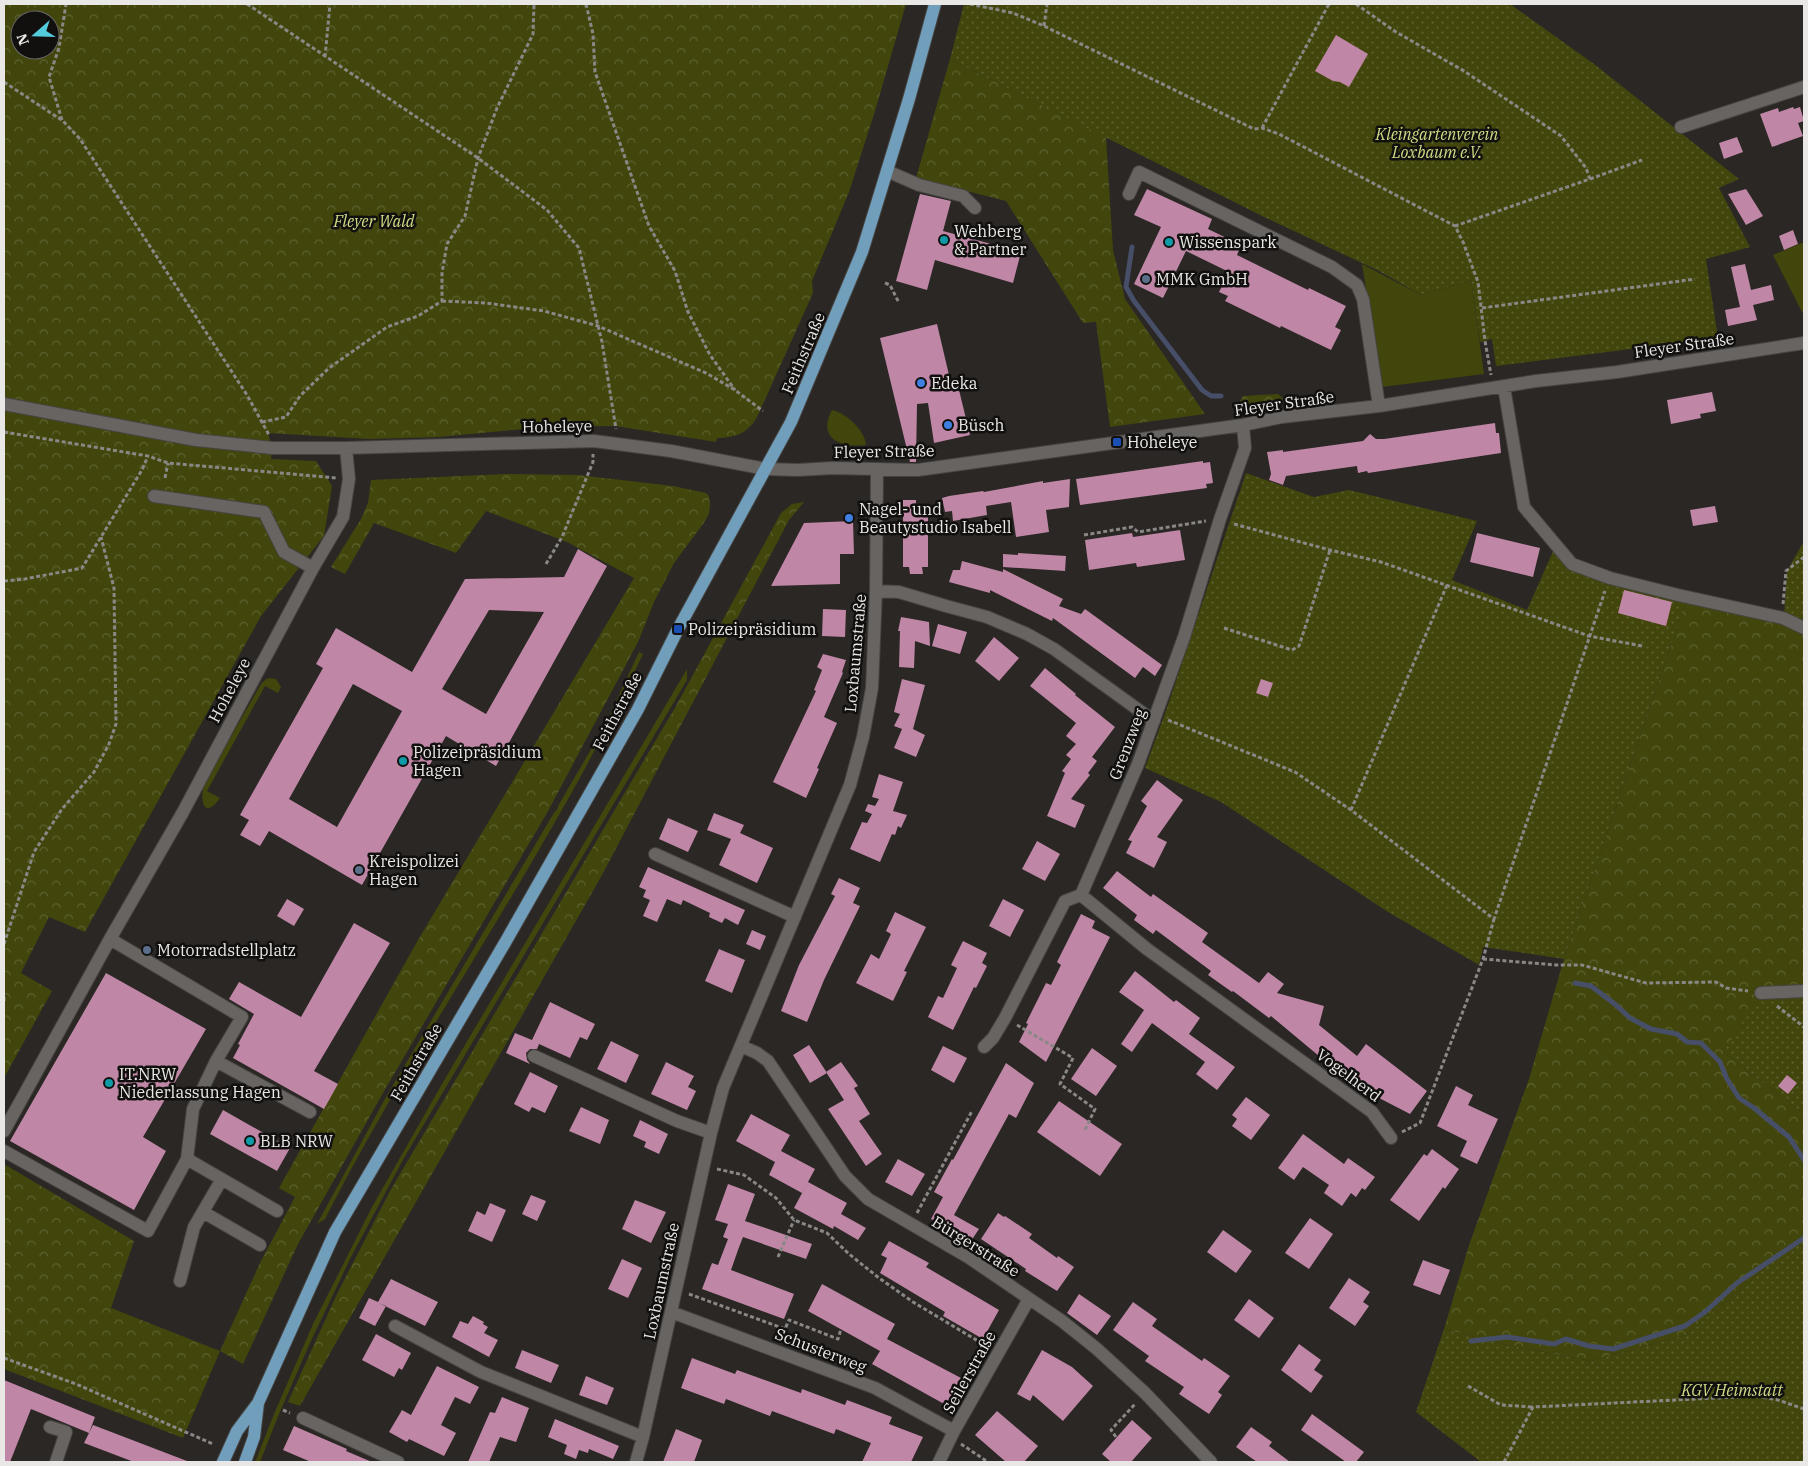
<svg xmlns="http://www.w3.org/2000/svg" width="1808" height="1466" font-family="'IBM Plex Serif',serif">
<defs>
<pattern id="forest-crowns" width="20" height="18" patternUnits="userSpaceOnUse" patternTransform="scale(1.25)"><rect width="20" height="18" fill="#42460c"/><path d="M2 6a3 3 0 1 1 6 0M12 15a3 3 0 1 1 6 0" fill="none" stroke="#5d612f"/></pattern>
<pattern id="park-dots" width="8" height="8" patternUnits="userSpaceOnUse" patternTransform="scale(1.25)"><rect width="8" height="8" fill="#42460c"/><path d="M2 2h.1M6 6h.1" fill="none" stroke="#5d612f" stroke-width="1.8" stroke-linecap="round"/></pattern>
</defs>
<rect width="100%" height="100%" fill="#2a2725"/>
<!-- grass -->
<path fill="#42460c" d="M1804,242v74l-31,-61z
M1362,264l59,31 50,-15 13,94 -102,13z
M832,410c14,3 33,20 34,35 -26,3 -49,-7 -34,-35z
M639,652l4,2c-91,196 -220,373 -318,565l-8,5 69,-127 169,-286 2,-1 1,-4 46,-79z
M687,669v11l-283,478 -53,99 -41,86 -31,71 -19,48h-5l19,-48 39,-90 59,-117 74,-130z
M270,678l6,1 5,8 -3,6 -13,-7 -58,105 13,7c-17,24 -21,0 -15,-16l56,-98 5,-5z"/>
<!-- forest -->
<path fill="url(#forest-crowns)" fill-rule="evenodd" d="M4,4h902l-31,107 -26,81 -37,89 1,12 -55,122c-8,17 -22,23 -41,23l-1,4 -101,-16 -69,1 -107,10 -70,2 -101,-6 4,15 -1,11 45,2 16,25 -8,50 -63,80 -176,316 -36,-15 -28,56 31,18 -48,87zM20,20h30v30h-30z
M950,59l156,78 7,113 12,49 80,115 -95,13 -14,-105 -13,1 -77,-122 -90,-23z
M1278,394l9,8 -44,6 -4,-1 -1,-2 5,-9z
M506,474l72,1 95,11 33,7 3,3 1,9 -1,9 -6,10 -29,39 -20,39 -16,40 -91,171 -164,280 -85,151 -55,120 -23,-13 -37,87 -179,-69v-205l130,77 -23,67 109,43 40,-88 35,-66 -16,-9 139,-248 216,-362 -67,-36 -81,-31 -30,42 -82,-30 -29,51 -14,-7 30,-48 7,-16 3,-23z
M804,502l-15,18 -187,355 -302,531 -12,-4 49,-108 53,-103 286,-485 105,-193 11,-9z
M1687,599l117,28v364l-81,61 81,62v121l-118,100 -95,26 -84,-16 -63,-16 25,-84 60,-166 35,-120z"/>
<!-- park -->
<path fill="url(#park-dots)" d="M964,4h546l84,60 145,115 -20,9 31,59 -44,12 12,79 -222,28 -4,-27 -12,3 -9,-62 -50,15 -42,-24 -117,-55 -312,-157z
M1246,473l68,24 35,-7 128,31 -25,59 75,30 28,-63 19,19 113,33 -123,360 -81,-12 -4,18 -91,-53 -167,-110 -76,-34 21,-57z
M1804,541v86l-20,-10 3,-46z
M1804,991v123l-81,-62 38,-59z
M1804,1235v227h-323l-65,-50 28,-83 63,16 84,16 95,-26z"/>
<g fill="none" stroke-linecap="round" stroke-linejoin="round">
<!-- stream -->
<path stroke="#464e68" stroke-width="5" d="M1132,247l-6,40 8,14 68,89 9,6h10
M1575,983l16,3 25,19 14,13 21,11 26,5 10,8 14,1 19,19 7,17 12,19 15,10 35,29 15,23
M1471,1341l36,-4 47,7 12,-5 23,7 24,3 72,-23 20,-14 32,-29 67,-45"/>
</g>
<!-- building -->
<path fill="#bf87a5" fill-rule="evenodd" d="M1336,35l32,19 -19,33 -9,-5 -7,-1 -18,-10z
M1793,107l1,2 6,-2 4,14 -6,2 5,13 -31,11 -12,-33 18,-6 1,4z
M1737,137l6,15 -19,7 -5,-16z
M1147,189l65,30 -4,10 33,16 -4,10 71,35 1,-2 37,18 -11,21 6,3 -10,20 -50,-24 -1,2 -55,-27 3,-5 -9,-4 10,-20 -43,-21 -23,47 -29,-14 27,-57 -27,-12z
M1746,189l17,27 -17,9 -18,-31z
M920,194l31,7 -8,30 78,21 -8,31 -78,-23 -8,30 -31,-9z
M1793,230l5,14 -14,6 -5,-14z
M1745,264l6,26 20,-5 3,15 -21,5 4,15 -29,6 -3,-16 15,-3 -9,-40z
M937,324l16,68 6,-2 11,45 -36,8 -6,-40 -11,1 -1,58h-6l-30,-124z
M1712,392l4,19 -16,3 1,4 -30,6 -4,-24z
M1495,423l1,10h3l2,20 -133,20 -1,-2 -9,2 -1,-7 -71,10 -3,9 -14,-5 2,-6 -4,-22 16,-2v2l80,-11 7,-7 6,5h8z
M1203,461v2l7,-1 3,21 -7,1 1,4 -127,17 -4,-26z
M1070,479l-1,28 -23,3 3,22 -33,5 -5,-35 -25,4 1,9 -34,6 -1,-10 -7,1 -3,-14 7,-2 34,-5 1,1 59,-11v2z
M903,500h13v14h12v53h-6l1,7h-13l-1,-7h-6z
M1715,506l3,16 -25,4 -3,-16z
M853,521l1,33h-14v30l-69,2 33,-63z
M1180,530l5,30 -48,7 -1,-4 -47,7 -4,-30 47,-7 1,4z
M1477,533l63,15 -7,29 -63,-15z
M578,549l29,17 -111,200 -50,-30 -84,149 -93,-54 -9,15 -20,-11 9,-15 -9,-5 83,-147 -7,-4 20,-36 76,44 53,-93 99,-2zM489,610l55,2 -58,102 -44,-25zM353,684l49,27 -65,116 -48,-28z
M1018,553l48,3 -1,15 -62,-4v-13l15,1z
M962,561l41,11v-3l60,30 -4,7 22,8 4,-5 77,56 -7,11 -12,-9 -8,11 -82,-60 -1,3 -62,-31v3l-41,-11 4,-12h7z
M1624,590l48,12 -6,24 -48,-13z
M823,609l23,1 -1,27 -23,-1z
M901,617l28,5 1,24 -15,-5 -1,27 -15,-1 1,-36h-2z
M938,624l29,8 -7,22 -28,-8z
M994,637l25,21 -20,23 -24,-20z
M823,654l23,6 -4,12 1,1 -19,44 13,6 -20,45 2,1 -13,29 -33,-16 43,-91 -2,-1 8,-20 -5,-3z
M1045,668l31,26 -1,1 40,32 -23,30 5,4 -9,12 2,2 -19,24 14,6 -10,23 -28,-12 18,-43 -3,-2 9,-12 -5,-4 10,-11 -10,-8 10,-13 -46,-37z
M902,679l23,6 -12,44 12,6 -9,22 -22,-9 8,-19 -8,-3 6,-12 -6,-2z
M1261,679l12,4 -5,14 -12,-4z
M879,774l24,8 -10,29 14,4 -6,13 -3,-2 -3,9 -3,-1 -12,28 -30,-13 12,-27 5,1 5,-9 -7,-3 3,-7 7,2 4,-7 -7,-2z
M1157,780l26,20 -26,37 10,5 -13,26 -28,-15 6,-12 -4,-1 19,-34 -6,-5z
M714,813l30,12 -4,8 33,15 -16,35 -38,-18 12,-26 -24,-9z
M668,818l30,13 -10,21 -29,-13z
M1037,841l23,13 -15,27 -23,-12z
M648,867l97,43 -7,15 -13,-7 -3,5 -13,-6 1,-4 -27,-13 -2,5 -14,-6 -10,23 -14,-6 7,-16 -7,-3 3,-7 -7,-3z
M1117,871l34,26 2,-3 55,39 -6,9 57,41 9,-11 16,12 -7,9 47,13 -5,19 38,31 9,-12 61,47 -17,23 -29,-15 -54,-40 -2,2 -54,-45 -2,2 -36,-27 -1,1 -24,-17 3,-4 -55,-41 -3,4 -19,-14 3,-5 -34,-27z
M839,878l21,10 -7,15 7,3 -36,74 -17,42 -26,-11 18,-46 36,-69 -4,-2z
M287,899l17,10 -10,17 -17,-10z
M1003,899l21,11 -14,27 -21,-11z
M895,912l31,15 -22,44 3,1 -14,29 -37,-18 15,-29 8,5 12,-25 -5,-3z
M1081,914l14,7 -3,7 18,9 -64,125 -27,-20 9,-18 -2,-1 20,-40 5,2 10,-20 -4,-3z
M354,923l36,20 -76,128 24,13 -14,25 -91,-51 7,-13 -2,-1 16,-30 -25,-15 10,-17 62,35z
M752,930l14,6 -6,14 -14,-6z
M963,941l24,12 -5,10 5,3 -11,22 -2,-1 -21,43 -25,-13 10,-21 5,2 14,-30 -6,-3z
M719,949l26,11 -13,33 -27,-12z
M1135,971l39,31 2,-2 24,18 -11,16 46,33 -18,23 -21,-16 9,-12 -53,-39 -20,29 -11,-8 23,-34 -25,-18z
M106,973l100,56 -63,108 23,14 -32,59 -124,-69z
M550,1002l45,22 -8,16 -7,-3 -10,21 -31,-14 -2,5h-7l-4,4 1,7 3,4 -24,-11 9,-20 17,7z
M611,1041l28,14 -13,28 -29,-14z
M809,1045l18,28 -17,10 -17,-28z
M943,1046l24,12 -13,25 -23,-13z
M1092,1048l25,18 -21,30 -25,-17z
M666,1062l28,14 -6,11 8,4 -9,19 -36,-16z
M841,1062l17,24 -4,2 16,26 -11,7 23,33 -16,12 -38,-57 16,-9 -18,-28z
M1006,1063l28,20 -18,35 -7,-4 -55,101 25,14 -8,12 -40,-22 12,-22 -9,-5 18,-33 1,1z
M530,1072l28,14 -13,27 -13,-6 -3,5 -15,-8z
M1787,1075l10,8 -9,11 -10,-8z
M1456,1086l17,9 -5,10 30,14 -21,45 -17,-8 7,-15 -30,-15z
M1246,1097l24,18 -19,25 -19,-14 5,-7 -5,-4z
M1059,1101l63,43 -22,32 -63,-44z
M581,1107l28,13 -9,24 -31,-13z
M223,1110l67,38 -13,23 -67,-37z
M751,1114l39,21 -9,16 34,18 -13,24 -33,-18 6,-13 -39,-21z
M640,1120l28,14 -9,20 -15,-7 2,-5 -13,-6z
M1303,1134l41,30 4,-6 27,19 -10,13 -3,-2 -6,9 -5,-4 -9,13 -18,-13 5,-8 -26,-18 -9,13 -16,-12z
M1432,1149l27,20 -14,20 -2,-2 -24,34 -29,-21 34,-46 3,2z
M898,1159l27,15 -13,22 -27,-14z
M808,1182l39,21 -6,11 25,14 -8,12 -24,-14 -1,3 -39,-21z
M728,1184l27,10 -10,27 67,23 -6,15 -63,-22 -5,13 -7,20 63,24 -10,25 -82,-30 10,-26 6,2 10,-26 -5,-2 5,-13 -13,-4z
M531,1195l15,6 -9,20 -15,-7z
M635,1200l31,12 -15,31 -29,-14z
M490,1203l16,7 -14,32 -24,-11 9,-20 8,4z
M998,1213l6,4 1,-1 27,18 -3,4 28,20 1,-2 16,11 -17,24 -32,-20 1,-2 -45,-30z
M1310,1218l23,16 -24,35 -24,-16z
M1223,1230l29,21 -16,22 -29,-21z
M889,1241l40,22 -3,4 73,43 -16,29 -40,-23 2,-4 -65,-39 7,-15 -6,-3z
M622,1259l20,9 -14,30 -20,-9z
M1423,1260l27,10 -10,25 -27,-10z
M1349,1278l21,14 -7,10 6,4 -14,20 -26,-18z
M391,1279l47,23 -13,24 -46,-23 7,3 -11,20 -16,-8 10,-20 9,4z
M822,1284l73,40 -8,15 74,39 -15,27 -74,-41 8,-13 -72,-40z
M1079,1294l32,22 -14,19 -30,-22z
M1249,1299l25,19 -15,20 -25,-18z
M1133,1302l24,17 -5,7 50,35 2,-3 26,18 -12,16 4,3 -13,19 -30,-20 5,-7 -39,-26 4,-5 -36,-26z
M473,1316l11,6 -1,2 5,3 -4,6 14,7 -9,17 -37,-20 8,-16 8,3z
M376,1334l35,19 -9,17 -3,-2 -5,9 -32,-17z
M1299,1344l22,16 -7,10 9,6 -12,17 -30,-23z
M522,1350l37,15 -8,18 -36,-15z
M1042,1350l30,17 21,19 -30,35 -30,-26 -3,6 -13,-7z
M692,1358l43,16 2,-4 64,23 1,-4 43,16 2,-5 45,17 -3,7 34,13 -12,25h-49l9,-19 -35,-14 -2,5 -62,-23 -2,5 -44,-17 -2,5 -43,-16z
M437,1366l42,21 -9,17 -15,-7 -14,28 15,8 -12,23 -35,-17 -2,3 -18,-10 13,-22 9,5z
M586,1376l28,12 -7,17 -28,-10z
M4,1380l91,37 -6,16 -58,-24 -21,53h-6z
M502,1397l27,11 -13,34 -16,-5 -11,25h-21l22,-50 5,1z
M997,1411l41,35 -14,16h-18l-31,-27z
M1312,1414l52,38 -8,10h-10l-45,-32z
M555,1419l64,27 -6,13 -24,-10 -1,4 -9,-3 -3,9 -12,-5 3,-9 -19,-8z
M1132,1420l20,18 -21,24h-20l-9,-8z
M93,1425l94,36 -1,1h-52l-50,-19z
M294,1426l53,23 -1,2 26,11h-61l-28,-12z
M1251,1427l21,15 -3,4 21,16h-33l-21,-15z
M676,1429l26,11 -8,22h-31z"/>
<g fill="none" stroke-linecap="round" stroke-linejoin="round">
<defs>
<path id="minor" d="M1681,127l123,-40
M887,171l32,14 44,11 12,12
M1129,194l10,-22 193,95 25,18 6,14 16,107
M1504,387l20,120 48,57 38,14 68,17 105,23 21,10
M4,404l192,36 76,8h74l248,-7 77,10 95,18 32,1 34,-2 86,2 325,-45 39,-8 97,-11 157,-25 81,-9 187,-29
M154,496l110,16 20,40 29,16
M876,591l23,1 47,14 41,11 40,17 27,15 100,72
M655,854l140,63
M1081,895l66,54 225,163 19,26
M1761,993l43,-2
M741,1046l16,7 11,8 77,115 23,23 100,58 94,64 35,28 48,44 66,69
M984,1047l9,-9 12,-20 60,-117 16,-6 57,-131 46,-127 36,-118 25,-71 -2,-23
M534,1056l143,65 34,12
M216,1061l94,51
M4,1131l106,-192 73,-127 130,-244 30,-51 6,-38 -3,-31
M4,1151l144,80 39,-72 6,-50 23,-48 26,-44 -132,-78
M187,1159l90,52
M203,1212l57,33
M180,1281l14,-54 28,-48
M671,1312l204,76 79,43
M395,1326l86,46 162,65
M303,1418l95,44
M50,1427l16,5 -10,30
M636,1462l7,-25 68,-304 12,-45 127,-303 13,-48 9,-49 4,-97 1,-122
M939,1462l15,-31 75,-132"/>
<path id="major" d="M223,1462l14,-31 21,-28 77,-171 171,-291 132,-232 40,-80 113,-207 71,-170 47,-153 26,-95
M245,1462l9,-25 4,-34"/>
</defs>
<!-- minor casing -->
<use href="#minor" stroke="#464442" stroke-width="14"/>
<!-- major casing -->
<use href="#major" stroke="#464442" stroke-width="14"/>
<!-- path -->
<path stroke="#8a8886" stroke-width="3" stroke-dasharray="4 2.5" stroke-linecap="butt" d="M247,4l231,154 69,52 32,38 23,94 14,87
M586,4l7,30 2,38 54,154 26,45 13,41 22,43 25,35
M970,4l43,9 31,13 210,103 8,-1 17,6 176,92 8,16 15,40 7,59 6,34
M1356,4l40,28 68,39 97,65 25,32 4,11 -135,47
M1044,26l3,-22
M325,57l5,-53
M4,82l59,39 17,18 167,256 22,40
M62,120l-13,-43 10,-29 7,-44
M1262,128l67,-124
M1590,179l52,-19
M885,283l5,2 9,18
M442,301l44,2 58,8 54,15 108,47 29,17 28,21
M1482,308l213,-29
M262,422l24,-5 14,-21 29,-28 58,-41 31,-11 24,-15v-28l5,-29 18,-28 13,-58 19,-50 36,-74 1,-30
M4,432l144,24 20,7 169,15
M165,478l3,-15
M1234,524l96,26 51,12 208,74 53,10
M1084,535l48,-8 6,5 68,-11
M546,564l16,-27 31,-75v-8
M4,581l21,-2 57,-11 60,-98 6,-14
M1783,604l3,-33 18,-14
M1224,628l68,22 7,-4 31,-96
M1168,720l127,52 56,38 143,109 111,-328
M1351,810l96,-225
M4,944l30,-92 28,-43 32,-37 15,-28 7,-20 -2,-136 -13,-51
M1483,959l73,6h26l64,18 70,-1 10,6 22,3
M4,997v5
M1777,1006l27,21
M1017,1025l56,33 -13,26 35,25 -11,23
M1402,1132l18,-9 63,-164 11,-40
M717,1169l27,6 32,23 18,22 33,13 22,21 30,24 34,24 75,45
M917,1213l55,-102
M778,1257l16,-37
M689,1294l96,35 4,-9 49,19 3,-10
M4,1358l72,26 137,60
M1468,1386l33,19 32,2
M283,1410l7,3
M1116,1437l-5,-7 25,-27
M961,1444l27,18
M1504,1462l29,-55 223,-11 22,4 26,9"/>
<!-- minor -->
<use href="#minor" stroke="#676461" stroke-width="12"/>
<!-- major -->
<use href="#major" stroke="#719eba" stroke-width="12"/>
</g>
<!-- markers -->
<g fill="#0f9aa8" stroke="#11100f" stroke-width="2">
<circle cx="944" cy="240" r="5"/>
<circle cx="1169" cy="242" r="5"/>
<circle cx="403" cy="761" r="5"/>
<circle cx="109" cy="1083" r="5"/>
<circle cx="250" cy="1141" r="5"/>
</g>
<g fill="#5c6f8a" stroke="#11100f" stroke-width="2">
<circle cx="1146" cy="279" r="5"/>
<circle cx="359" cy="870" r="5"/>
<circle cx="147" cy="950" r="5"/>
</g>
<g fill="#3f7fe0" stroke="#11100f" stroke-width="2">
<circle cx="921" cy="383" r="5"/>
<circle cx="948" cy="425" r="5"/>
<circle cx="849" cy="518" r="5"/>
</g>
<g fill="#1a4fb4" stroke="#11100f" stroke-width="2">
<rect x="1112" y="437" width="10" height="10" rx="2.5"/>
<rect x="673" y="624" width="10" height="10" rx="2.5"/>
</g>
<g text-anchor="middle" stroke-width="5" stroke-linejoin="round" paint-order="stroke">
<!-- park labels -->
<g font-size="16" font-style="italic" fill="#d2db86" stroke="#11100f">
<text x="1437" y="140">Kleingartenverein<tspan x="1437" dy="18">Loxbaum e.V.</tspan></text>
<text x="374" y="227">Fleyer Wald</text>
<text x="1732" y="1396">KGV Heimstatt</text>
</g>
<!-- poi labels -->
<g font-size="16" fill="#e9e8e6" stroke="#11100f" text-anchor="start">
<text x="954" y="237">Wehberg<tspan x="954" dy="18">&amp; Partner</tspan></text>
<text x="1179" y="248">Wissenspark</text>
<text x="1156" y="285">MMK GmbH</text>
<text x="931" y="389">Edeka</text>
<text x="958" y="431">Büsch</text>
<text x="1127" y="448">Hoheleye</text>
<text x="859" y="515">Nagel- und<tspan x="859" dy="18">Beautystudio Isabell</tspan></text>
<text x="688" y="635">Polizeipräsidium</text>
<text x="413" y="758">Polizeipräsidium<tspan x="413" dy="18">Hagen</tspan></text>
<text x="369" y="867">Kreispolizei<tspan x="369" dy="18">Hagen</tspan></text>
<text x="157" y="956">Motorradstellplatz</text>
<text x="119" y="1080">IT.NRW<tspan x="119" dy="18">Niederlassung Hagen</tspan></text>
<text x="260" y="1147">BLB NRW</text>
</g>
<!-- street labels -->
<g font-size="16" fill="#e9e8e6" stroke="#11100f">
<text transform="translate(1684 345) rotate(-8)" y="6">Fleyer Straße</text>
<text transform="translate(803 353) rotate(-67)" y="6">Feithstraße</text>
<text transform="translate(1284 403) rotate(-8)" y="6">Fleyer Straße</text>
<text transform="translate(557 426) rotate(-1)" y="6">Hoheleye</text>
<text transform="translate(884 451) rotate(-1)" y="6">Fleyer Straße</text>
<text transform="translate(855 653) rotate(-85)" y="6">Loxbaumstraße</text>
<text transform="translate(229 690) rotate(-62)" y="6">Hoheleye</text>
<text transform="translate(617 711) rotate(-62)" y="6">Feithstraße</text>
<text transform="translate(1127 744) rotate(-69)" y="6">Grenzweg</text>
<text transform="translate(416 1062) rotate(-60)" y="6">Feithstraße</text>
<text transform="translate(1349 1075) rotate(37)" y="6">Vogelherd</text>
<text transform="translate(976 1246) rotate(32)" y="6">Bürgerstraße</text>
<text transform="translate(661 1281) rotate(-78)" y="6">Loxbaumstraße</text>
<text transform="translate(821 1350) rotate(21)" y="6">Schusterweg</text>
<text transform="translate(969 1372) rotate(-61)" y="6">Seilerstraße</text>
</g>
</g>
<!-- border -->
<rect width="1808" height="1466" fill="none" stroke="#e9e8e6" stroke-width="10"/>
<!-- north arrow -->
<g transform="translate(35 35) rotate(250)"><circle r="24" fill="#11100f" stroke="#676665"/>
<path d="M0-4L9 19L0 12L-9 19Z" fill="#53cbda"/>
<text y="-8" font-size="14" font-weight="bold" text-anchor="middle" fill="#e9e8e6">N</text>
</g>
</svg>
